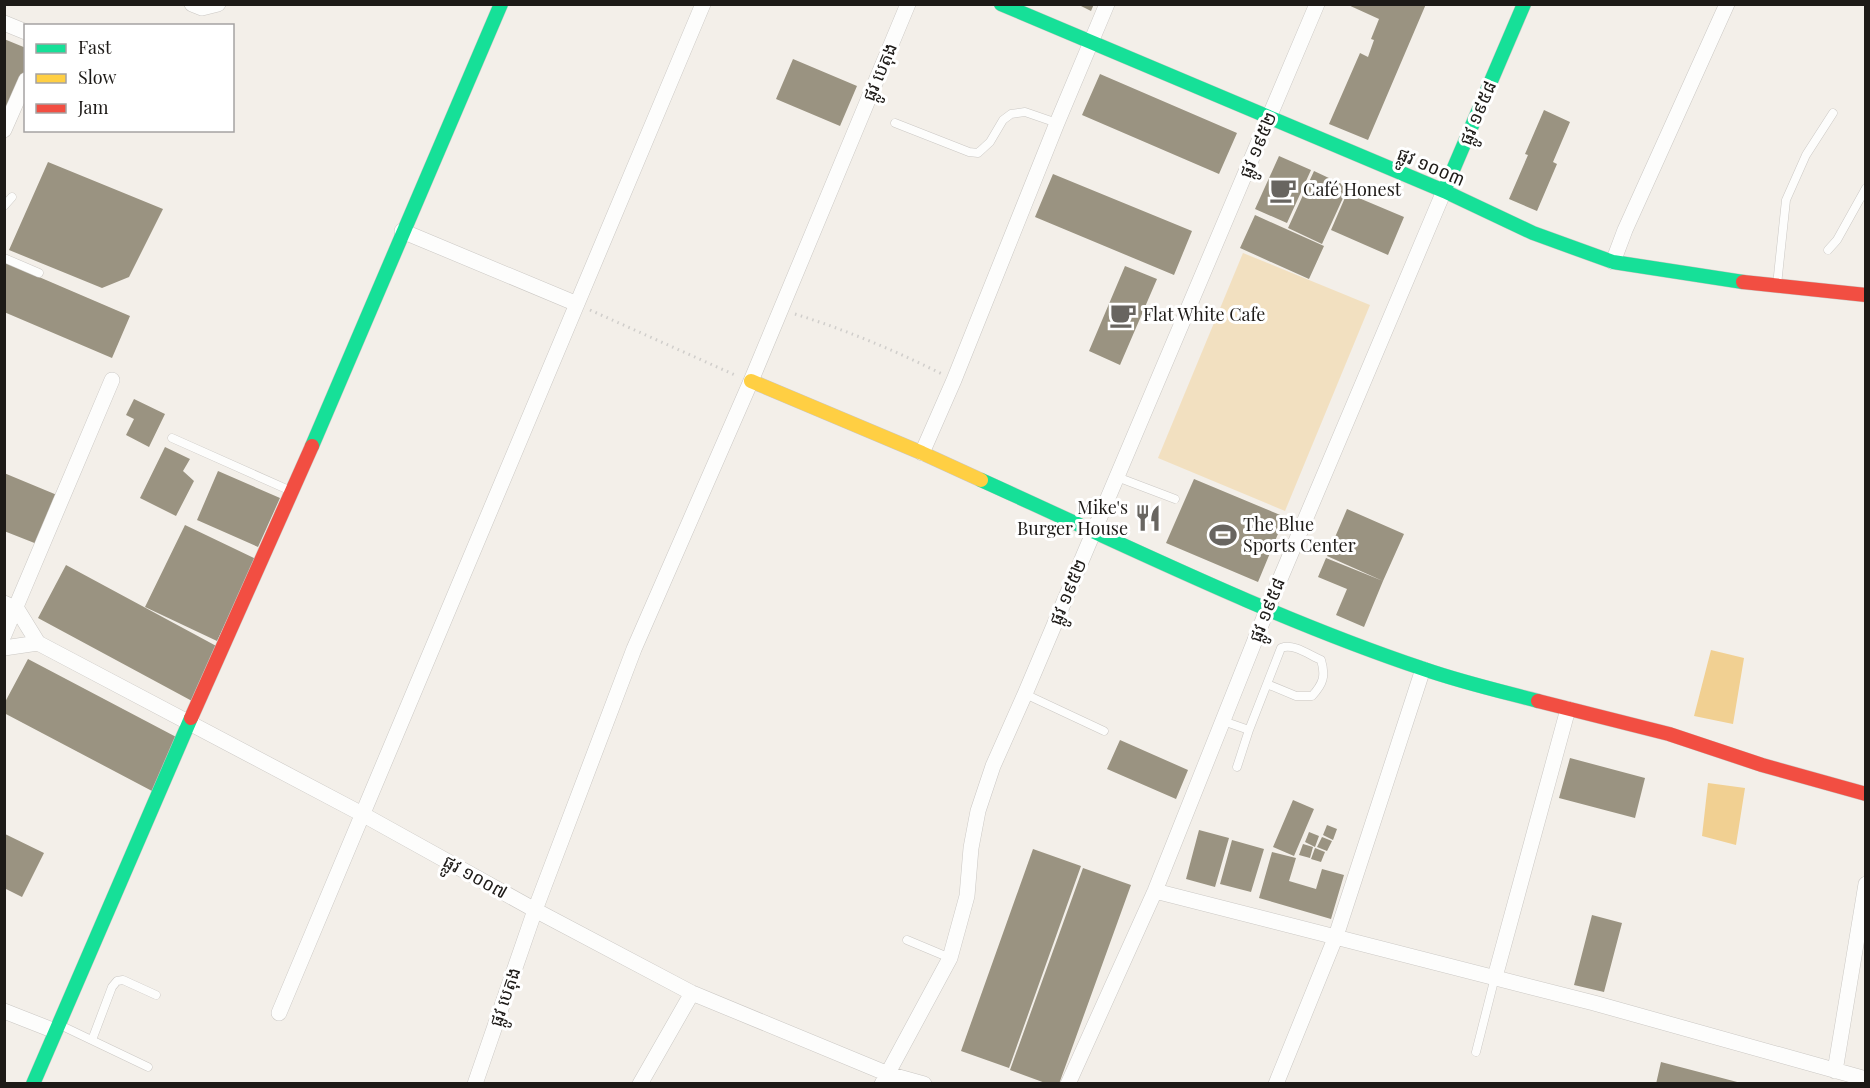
<svg xmlns="http://www.w3.org/2000/svg" width="1870" height="1088" font-family="'Playfair Display','Noto Sans Khmer',serif">
<rect width="100%" height="100%" fill="#f3efe9"/>
<!-- green -->
<path fill="#f2e0c0" d="M1243,253l127,52 -85,206 -127,-53z"/>
<!-- water -->
<path fill="#f1d092" d="M1711,650l33,8 -11,66 -39,-8z
M1708,783l37,5 -9,57 -34,-9z"/>
<!-- building -->
<path fill="#9a9381" d="M1077,4h17l-3,7z
M1346,4h80l-58,136 -39,-16 31,-71 8,4 6,-17 -3,-1 8,-20z
M4,39l22,9v22l-22,50z
M793,59l64,27 -17,40 -64,-27z
M1100,74l137,59 -18,41 -137,-59z
M1544,110l26,12 -17,40 4,2 -20,47 -28,-12 19,-44 -3,-1z
M1279,156l32,14 -24,53 -32,-14z
M48,162l115,47 -34,68 -27,11 -93,-38z
M1314,171l34,16 -26,57 -34,-16z
M1053,174l139,57 -18,44 -139,-58z
M1347,193l57,24 -16,38 -57,-25z
M1255,215l69,31 -15,33 -69,-31z
M4,262l126,54 -18,42 -108,-46z
M1125,266l32,13 -37,86 -31,-14z
M134,399l31,15 -16,33 -23,-12 8,-16 -8,-4z
M165,447l25,12 -7,12 11,10 -18,35 -36,-18z
M218,471l62,27 -22,49 -61,-27z
M4,473l53,22 -20,49 -33,-13z
M1194,479l91,38 -27,65 -92,-39z
M1347,509l57,25 -21,47 -56,-25z
M185,525l71,34 -39,82 -72,-34z
M1326,558l57,23 -19,46 -28,-12 11,-26 -29,-12z
M66,565l154,83 -28,53 -154,-83z
M28,659l152,80 -28,52 -148,-78v-9z
M1120,740l68,30 -12,29 -69,-30z
M1570,758l75,20 -10,40 -76,-20z
M1293,800l21,9 -20,47 -21,-9z
M1327,825l10,4 -4,11 -10,-5z
M1199,830l30,8 -14,49 -29,-8z
M1309,832l10,4 -4,11 -10,-5z
M5,834l39,19 -22,44 -18,-9z
M1322,837l10,4 -5,10 -10,-4z
M1232,840l32,9 -13,43 -31,-8z
M1303,844l10,3 -3,11 -11,-3z
M1315,848l10,4 -4,10 -10,-3z
M1033,849l48,17 -72,202 -48,-17z
M1272,852l24,6 -7,23 27,8 6,-20 22,6 -13,44 -72,-21z
M1083,868l48,17 -72,199h-11l-38,-14z
M1592,915l30,8 -18,69 -30,-7z
M1661,1062l80,21v1h-85z"/>
<g fill="none" stroke-linecap="round" stroke-linejoin="round">
<defs>
<path id="lane" d="M895,123l74,29 9,1 12,-11 13,-22 8,-6 14,-2 32,11
M4,206l8,-9
M1828,250l9,-10 29,-52
M4,258l35,15
M1777,285l9,-85 20,-45 27,-42
M172,438l119,53
M1117,477l58,22
M1025,694l79,37
M1223,721l26,9
M1237,767l12,-37 32,-82c13,-5 28,7 40,12 5,16 2,24 -9,36h-16l-29,-12
M907,940l43,18
M60,1025l88,42
M92,1040l20,-53 5,-6 6,-1 33,15
M1476,1052l19,-75"/>
<path id="street" d="M192,4l10,4 16,-4
M4,23l22,9
M4,130l22,-50
M402,231l175,73
M1613,262l12,-32 102,-226
M922,453l32,-73 103,-257 50,-119
M4,603l13,6 21,34 324,171 173,96 157,83 196,81 36,10
M4,635l108,-255
M4,648l34,-5
M1155,891l439,112 272,76
M1495,977l73,-268
M4,1011l51,20
M279,1013l424,-1009
M1835,1071l31,-187
M475,1084l60,-174 99,-261 117,-268 157,-377
M640,1084l52,-91
M882,1084l68,-126 17,-62 4,-48 7,-37 15,-45 32,-72 292,-690
M1068,1084l87,-193 112,-281 177,-419
M1276,1084l60,-148 87,-267"/>
<path id="fast" d="M1001,4l443,187 89,42 80,29 130,20
M1444,191l80,-187
M312,446l189,-442
M981,480c146,66 291,138 443,189 37,13 76,22 114,32
M33,1084l158,-366"/>
<path id="slow" d="M751,381l171,72 59,27"/>
<path id="jam" d="M1743,282l123,13
M1538,701l131,33 93,31 104,29
M191,718l121,-272"/>
</defs>
<!-- lane casing -->
<use href="#lane" stroke="#cbc8c4" stroke-width="9"/>
<!-- street casing -->
<use href="#street" stroke="#cbc8c4" stroke-width="16"/>
<!-- fast casing -->
<use href="#fast" stroke="#cbc8c4" stroke-width="15"/>
<!-- slow casing -->
<use href="#slow" stroke="#cbc8c4" stroke-width="15"/>
<!-- jam casing -->
<use href="#jam" stroke="#cbc8c4" stroke-width="15"/>
<!-- path -->
<path stroke="#d0cecb" stroke-width="3" stroke-dasharray="1.5 4.5" stroke-linecap="butt" d="M590,310l145,65
M795,314c51,16 99,36 147,60"/>
<!-- lane -->
<use href="#lane" stroke="#fdfdfc" stroke-width="8"/>
<!-- street -->
<use href="#street" stroke="#fdfdfc" stroke-width="15"/>
<!-- fast -->
<use href="#fast" stroke="#16e098" stroke-width="14"/>
<!-- slow -->
<use href="#slow" stroke="#ffcf43" stroke-width="14"/>
<!-- jam -->
<use href="#jam" stroke="#f24e42" stroke-width="14"/>
</g>
<!-- icons -->
<defs>
<symbol id="cafe-bare" viewBox="-9 -9 18 18"><path d="M-5.5-4.5H6V0H3Q3 3.5 0 3.5H-2.5Q-5.5 3.5-5.5 0ZM3-3.2v2h1.7v-2ZM-6 4.5H4V6H-6Z" fill="#686560" stroke="#fff" stroke-width="2.5" paint-order="stroke"/></symbol>
<symbol id="restaurant-bare" viewBox="-9 -9 18 18"><path d="M-5-6h1v4h1v-4h1v4h1v-4h1v5L-1.5 .5V6h-2V.5L-5-1ZM5-6V6H3V1.5H1.5Q1.5-4 5-6Z" fill="#686560" stroke="#fff" stroke-width="2.5" paint-order="stroke"/></symbol>
<symbol id="stadium-bare" viewBox="-9 -9 18 18"><path d="M0-5a6.5 5 0 1 0 0 10a6.5 5 0 1 0 0-10ZM-3.5-1.8h7v3.6h-7Z" fill="#686560" stroke="#fff" stroke-width="2.5" paint-order="stroke"/></symbol>
</defs>
<g fill-rule="evenodd">
<use href="#cafe-bare" x="1264" y="171" width="38" height="38"/>
<use href="#cafe-bare" x="1104" y="296" width="38" height="38"/>
<use href="#restaurant-bare" x="1129" y="499" width="38" height="38"/>
<use href="#stadium-bare" x="1204" y="516" width="38" height="38"/>
</g>
<g text-anchor="middle" stroke-width="6" stroke-linejoin="round" paint-order="stroke">
<!-- street labels -->
<g font-size="18" fill="#1d1a17" stroke="#fff">
<text transform="translate(880 72) rotate(-67)" y="6">ផ្លូវ បេតុង</text>
<text transform="translate(1478 113) rotate(-67)" y="6">ផ្លូវ ១៩៥៨</text>
<text transform="translate(1258 145) rotate(-67)" y="6">ផ្លូវ ១៩៥២</text>
<text transform="translate(1431 167) rotate(23)" y="6">ផ្លូវ ១០០៣</text>
<text transform="translate(1068 592) rotate(-67)" y="6">ផ្លូវ ១៩៥២</text>
<text transform="translate(1267 610) rotate(-68)" y="6">ផ្លូវ ១៩៥៨</text>
<text transform="translate(475 877) rotate(29)" y="6">ផ្លូវ ១០០៧</text>
<text transform="translate(505 997) rotate(-71)" y="6">ផ្លូវ បេតុង</text>
</g>
<!-- poi labels -->
<g font-size="18" fill="#1d1a17" stroke="#fff" text-anchor="start">
<text x="1303" y="196">Café Honest</text>
<text x="1143" y="321">Flat White Cafe</text>
<text x="1128" y="514" text-anchor="end">Mike's<tspan x="1128" dy="21">Burger House</tspan></text>
<text x="1243" y="531">The Blue<tspan x="1243" dy="21">Sports Center</tspan></text>
</g>
</g>
<!-- border -->
<rect width="1870" height="1088" fill="none" stroke="#1d1a17" stroke-width="12"/>
<!-- legend -->
<rect x="24" y="24" width="210" height="108" fill="#ffffff" stroke="#a5a3a2" stroke-width="1.5"/>
<rect x="36" y="44" width="30" height="9" fill="#16e098" stroke="#a5a3a2" stroke-width="1.5"/>
<text x="78" y="54" font-size="18" fill="#1d1a17">Fast</text>
<rect x="36" y="74" width="30" height="9" fill="#ffcf43" stroke="#a5a3a2" stroke-width="1.5"/>
<text x="78" y="84" font-size="18" fill="#1d1a17">Slow</text>
<rect x="36" y="104" width="30" height="9" fill="#f24e42" stroke="#a5a3a2" stroke-width="1.5"/>
<text x="78" y="114" font-size="18" fill="#1d1a17">Jam</text>
</svg>
